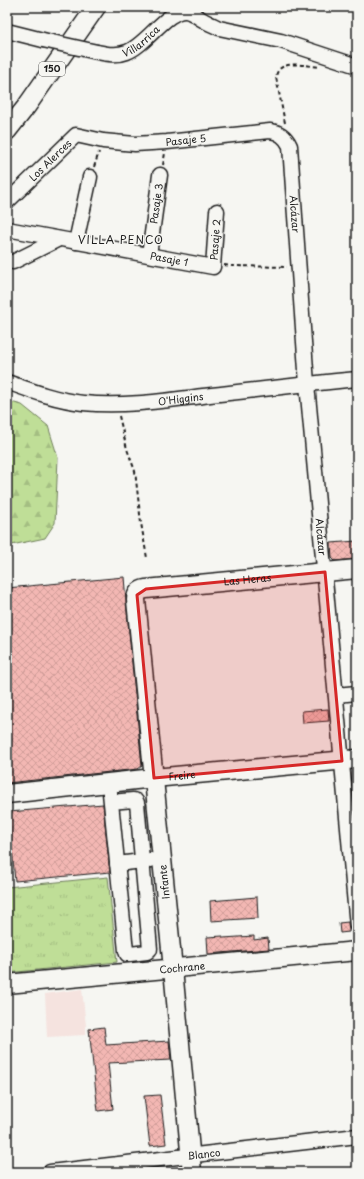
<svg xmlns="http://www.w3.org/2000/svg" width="364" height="1179" font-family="'Playpen Sans',sans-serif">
<defs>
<pattern id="grass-tufts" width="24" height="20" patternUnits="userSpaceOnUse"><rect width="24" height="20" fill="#bfde97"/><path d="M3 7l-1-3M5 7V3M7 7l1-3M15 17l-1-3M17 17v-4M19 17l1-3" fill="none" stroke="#a4be82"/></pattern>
<pattern id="forest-firs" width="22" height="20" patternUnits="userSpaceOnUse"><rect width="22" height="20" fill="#bfde97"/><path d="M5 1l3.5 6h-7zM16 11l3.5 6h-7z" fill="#a4be82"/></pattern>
<pattern id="building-cross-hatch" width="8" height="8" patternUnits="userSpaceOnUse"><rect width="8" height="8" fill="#f3b7b3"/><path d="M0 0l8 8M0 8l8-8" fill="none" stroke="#d09d99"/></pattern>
</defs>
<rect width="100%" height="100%" fill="#f6f6f2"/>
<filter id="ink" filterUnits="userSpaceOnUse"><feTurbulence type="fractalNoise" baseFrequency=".025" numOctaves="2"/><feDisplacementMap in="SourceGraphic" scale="8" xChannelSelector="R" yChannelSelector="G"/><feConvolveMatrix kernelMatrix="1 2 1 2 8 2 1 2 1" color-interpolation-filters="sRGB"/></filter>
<g filter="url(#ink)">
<!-- built -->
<path fill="#f5e3df" d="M357,772v43h-3l-4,-42z
M82,989l4,37 -1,9 -38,2 -2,-43z"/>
<!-- grass -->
<path fill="url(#grass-tufts)" stroke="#6e7d5a" d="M108,877l9,85 -110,11v-86z"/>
<!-- forest -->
<path fill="url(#forest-firs)" stroke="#6e7d5a" d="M7,401l15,4 26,21 10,32 -3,65 -10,15 -38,8z"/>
<!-- building -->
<path fill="url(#building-cross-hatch)" stroke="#1c1c1c" d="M357,541v18l-22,2 -3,-3 -1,-15z
M124,577l2,24 16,165 -4,3 -131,14v-195z
M328,709l1,12 -26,2 -1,-12z
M103,804l7,68 -95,9 -5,-53h-3v-10h2v-6z
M257,897l1,21 -47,3 -1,-20z
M348,922l1,10 -9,1 -1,-10z
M223,936v2l31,-2v4l14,-2 1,11 -61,5 -1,-17z
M104,1027l2,18 63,-4 2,19 -63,3 5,46 -15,2 -9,-82z
M160,1095l6,49 -16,2 -6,-50z"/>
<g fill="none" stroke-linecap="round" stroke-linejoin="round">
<defs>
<g id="minor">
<path d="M7,31l36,9"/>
<path id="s1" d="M97,52c10,2 20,4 30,0 19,-7 41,-43 59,-41 7,1 11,6 17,9 5,3 10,5 16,8l62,13 76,25"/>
<path id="s2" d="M7,202l69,-67 27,6 32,3 32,-2 103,-11c10,1 16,6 20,15l17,238 50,542"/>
<path id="s3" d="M7,229l206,38 4,-56"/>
<path d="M76,242l14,-65"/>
<path id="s4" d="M149,255l11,-80"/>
<path d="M13,262l46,-23"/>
<path id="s5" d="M7,382c25,9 49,18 76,21 40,4 80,-2 120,-7 52,-6 103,-12 154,-17"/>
<path d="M336,695l21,-2"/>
<path d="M109,783l17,168 1,3h3l17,-2 3,-3 -13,-146 -1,-2 -3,-1 -22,2"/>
<path d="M117,864l34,-4"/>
<path id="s6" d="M50,1172l307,-36"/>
</g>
<g id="major">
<path d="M7,131l19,-24 70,-100"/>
<path id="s7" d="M7,794l147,-16 203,-19"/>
<path id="s8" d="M7,984l350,-33"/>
<path id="s9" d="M192,1172l-19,-203 -37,-369c0,-6 3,-10 10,-11l211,-20"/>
</g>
</defs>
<!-- minor casing -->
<use href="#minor" stroke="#1c1c1c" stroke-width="17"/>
<!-- major casing -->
<use href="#major" stroke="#1c1c1c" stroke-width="21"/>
<!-- path -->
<path stroke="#1c1c1c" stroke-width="2" stroke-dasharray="4 3" stroke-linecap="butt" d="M285,123l-9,-46c2,-19 31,-11 44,-10
M163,165l2,-12
M94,167l5,-15
M224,265l8,1 55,1
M119,416l8,33 8,22 6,52 6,35"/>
<!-- minor -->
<use href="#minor" stroke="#f6f6f2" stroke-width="14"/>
<!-- major -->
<use href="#major" stroke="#f6f6f2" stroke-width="18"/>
<defs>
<path id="minor-bridge" d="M43,40l54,12"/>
</defs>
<!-- minor-bridge casing -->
<use href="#minor-bridge" stroke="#1c1c1c" stroke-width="17" stroke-linecap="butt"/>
<!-- minor-bridge -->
<use href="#minor-bridge" stroke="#f6f6f2" stroke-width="14"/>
</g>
</g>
<!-- marked area -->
<path fill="#d62828" fill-opacity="0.2" stroke="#d62828" stroke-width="3" stroke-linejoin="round" d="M325,572l17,189 -188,17 -17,-183 9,-6z"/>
<g text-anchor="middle" stroke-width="3" stroke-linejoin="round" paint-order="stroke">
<!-- shield labels -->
<rect fill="#f6f6f2" stroke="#5d5d5c" stroke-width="1" x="39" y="62" width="26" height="14" rx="3"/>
<g font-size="9" font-weight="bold" fill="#1c1c1c">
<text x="52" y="72">150</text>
</g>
<!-- street labels -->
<g font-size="10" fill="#1c1c1c" stroke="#f6f6f2">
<text dy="4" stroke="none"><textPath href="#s1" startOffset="48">Villarrica</textPath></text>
<text dy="4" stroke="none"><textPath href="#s2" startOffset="207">Pasaje 5</textPath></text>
<text dy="4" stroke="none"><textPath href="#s2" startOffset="60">Los Alerces</textPath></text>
<text dy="4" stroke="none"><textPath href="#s4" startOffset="52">Pasaje 3</textPath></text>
<text dy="4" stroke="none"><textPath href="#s2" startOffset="386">Alcázar</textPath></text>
<text dy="4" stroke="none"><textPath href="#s3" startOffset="237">Pasaje 2</textPath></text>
<text dy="4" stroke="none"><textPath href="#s3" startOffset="165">Pasaje 1</textPath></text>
<text dy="4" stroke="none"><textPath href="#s5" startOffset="177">O'Higgins</textPath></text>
<text dy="4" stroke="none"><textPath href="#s2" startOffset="710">Alcázar</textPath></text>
<text dy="4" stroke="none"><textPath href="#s9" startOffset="693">Las Heras</textPath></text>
<text dy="4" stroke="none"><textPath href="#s7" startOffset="176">Freire</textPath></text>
<text transform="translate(164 882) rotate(-96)" y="4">Infante</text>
<text dy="4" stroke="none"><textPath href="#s8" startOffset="176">Cochrane</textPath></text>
<text dy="4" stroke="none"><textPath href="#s6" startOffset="155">Blanco</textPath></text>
</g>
<!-- neighbourhood labels -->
<g font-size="11" letter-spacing="1" fill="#1c1c1c" stroke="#f6f6f2">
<text x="121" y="244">VILLA PENCO</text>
</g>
</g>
<!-- margin -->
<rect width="364" height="1179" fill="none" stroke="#f6f6f2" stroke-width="24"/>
<rect x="12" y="12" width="340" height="1155" fill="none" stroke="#1c1c1c" stroke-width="1.5" filter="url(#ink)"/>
</svg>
